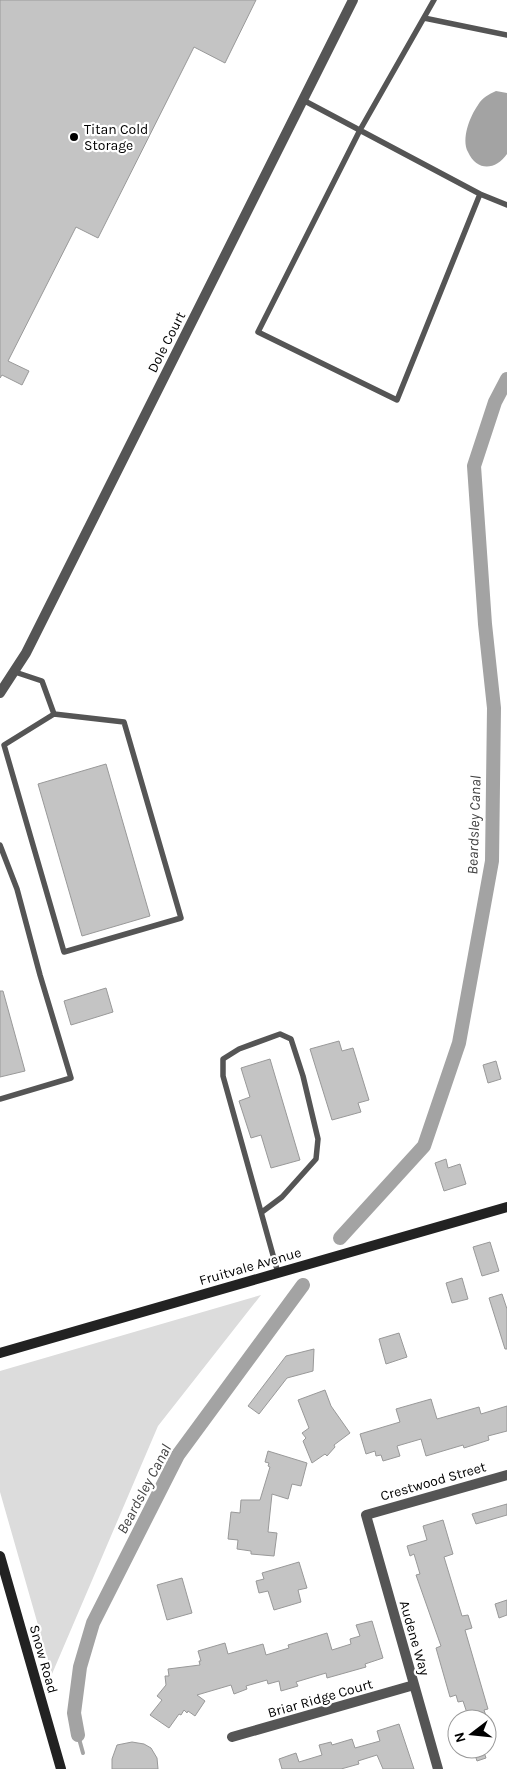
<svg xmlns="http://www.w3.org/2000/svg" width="507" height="1769" font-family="Karla,sans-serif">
<rect width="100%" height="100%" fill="#fff"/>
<!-- green -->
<path fill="#dcdcdc" d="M261,1295l-103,131 -106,248 -52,-182v-121z"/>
<!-- water -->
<path fill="#a3a3a3" d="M496,91l11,2v61c-11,16 -30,18 -39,-2 -7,-13 2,-36 10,-47 4,-7 11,-11 18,-14z"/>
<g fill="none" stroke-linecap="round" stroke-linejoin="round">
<!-- stream -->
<path stroke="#a3a3a3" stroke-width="4" d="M78,1735l5,18"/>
<!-- canal -->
<path stroke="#a3a3a3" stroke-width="14" d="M340,1238l84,-92 35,-103 33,-182 2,-153 -9,-84 -11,-158 21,-64 12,-23
M78,1735l-4,-22 6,-46 13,-44 85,-168 125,-170"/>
</g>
<!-- building -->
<path fill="#c4c4c4" stroke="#999" d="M0,0h256l-31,63 -31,-16 -96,191 -22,-11 -68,134 21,10 -7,14 -20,-10 -2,3z
M106,764l44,152 -68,20 -44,-152z
M106,988l7,24 -42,13 -7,-24z
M0,991h3l22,80 -25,6z
M339,1041l3,10 11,-3 16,52 -11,3 3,9 -29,8 -22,-71z
M270,1059l30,101 -29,8 -10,-33 -10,3 -12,-37 11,-4 -9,-29z
M496,1061l5,18 -13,4 -5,-18z
M446,1159l2,9 12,-4 6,20 -22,7 -9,-28z
M490,1242l9,29 -17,5 -9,-29z
M462,1278l6,21 -16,4 -6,-20z
M502,1294l5,15v40h-2l-16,-51z
M399,1333l8,24 -21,7 -7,-25z
M314,1349l-1,22 -26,7 -28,36 -11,-8 38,-50z
M325,1390l6,16 19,27 -16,12 1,2 -8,9 -2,-2 -13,9 -9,-22 3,-3 -4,-5 7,-5 -11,-28z
M431,1399l6,20 42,-12 2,7 26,-8v25l-19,5 1,4 -25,8 -1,-3 -37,11 -5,-17 -24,7 3,10 -17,5 -2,-6 -5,1 -1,-5 -9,3 -6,-20 40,-12 -4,-13z
M268,1451l39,12 -6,23 -9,-2 -4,15 -16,-5 -4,38 9,1 -3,23 -23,-2v-3l-14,-2 1,-9 -10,-1 3,-27 9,1 1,-13h19l10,-33 -2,-1 1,-3 -4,-1z
M507,1504v11l-31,9 -4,-10z
M443,1520l10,34 -9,3 18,59 6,-1 4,13 -7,2 23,79 -4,1 3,9h-18l-6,-18 -5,1 -2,-7 -6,2 -14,-49 5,-2 -25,-71 4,-1 -6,-20 -4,2 -3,-10 20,-6 -4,-14z
M299,1562l8,26 -9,2 3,12 -27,8 -6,-19 -9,2 -3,-12 8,-2 -2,-6z
M182,1578l10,35 -25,7 -10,-35z
M507,1600v15l-8,3 -4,-14z
M372,1621l11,37 -18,6 1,3 -39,11 -1,-5 -30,9 2,4 -17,5 -2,-10 -11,3 -1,-4 -21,6 1,3 -13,5 -3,-9 -34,10 8,6 -10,15 -7,-5 -1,2 -3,-3 -3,5 -2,-1 -10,14 -19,-13 12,-15 -5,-4 9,-11 -1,-9h4l-1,-7 32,-4 -1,-4h2l-3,-10 27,-8 3,11 35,-10 3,11 23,-7 -1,-3 39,-12 5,17 19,-6 -1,-5 10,-3 -4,-11z
M399,1724l15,45h-31l-6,-14 -19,6 1,3 -18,5h-59l-3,-10 17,-6 3,9 23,-7 -3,-10 12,-3 1,3 20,-6 3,9 25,-7 -3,-10z
M132,1742l12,2 7,4 6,10 1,11h-46v-10l5,-14z
M473,1749h10l3,9 -9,3z"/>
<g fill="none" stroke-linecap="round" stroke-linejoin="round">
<!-- service -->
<path stroke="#555" stroke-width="5.5" d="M424,18l83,17
M303,100l177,94 -83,206 -139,-68 102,-202 74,-130
M480,194l27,11
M15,672l27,9 12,33 -50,31 60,207 117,-34 -57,-196 -70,-8
M0,845l17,44 23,86 31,103 -71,21
M262,1212l20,-15 34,-38 2,-20 -15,-63 -12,-37 -11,-5 -41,15 -16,10v17l55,197"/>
<!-- minor -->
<path stroke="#555" stroke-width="10" d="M0,693l26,-40 327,-653
M232,1737l182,-52
M438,1769l-72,-254 141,-40"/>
<!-- secondary -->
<path stroke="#222" stroke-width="10" d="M0,1353l507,-146
M0,1556l61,213"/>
</g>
<!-- markers -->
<circle fill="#000" stroke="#fff" stroke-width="2" cx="74" cy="137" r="5"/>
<g text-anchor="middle" stroke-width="4.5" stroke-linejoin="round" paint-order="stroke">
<!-- poi labels -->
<g font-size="14" fill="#000" stroke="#fff" text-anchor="start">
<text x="84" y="134">Titan Cold<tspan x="84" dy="16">Storage</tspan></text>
</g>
<!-- street labels -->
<g font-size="14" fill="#000" stroke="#fff">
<text transform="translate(166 342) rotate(-63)" y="5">Dole Court</text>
<text transform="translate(250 1266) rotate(-16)" y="5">Fruitvale Avenue</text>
<text transform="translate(433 1481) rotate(-16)" y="5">Crestwood Street</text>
<text transform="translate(415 1638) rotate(74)" y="5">Audene Way</text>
<text transform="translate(44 1659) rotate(74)" y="5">Snow Road</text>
<text transform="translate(320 1698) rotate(-16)" y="5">Briar Ridge Court</text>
</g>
<!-- water labels -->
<g font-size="15" font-style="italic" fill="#444" stroke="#fff">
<text transform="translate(474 825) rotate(-88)" y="5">Beardsley Canal</text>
<text transform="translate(144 1489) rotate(-62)" y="5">Beardsley Canal</text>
</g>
</g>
<!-- north arrow -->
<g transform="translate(472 1734) rotate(254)"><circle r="24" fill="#ffffff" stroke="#999999"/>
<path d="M0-4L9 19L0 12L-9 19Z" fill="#000000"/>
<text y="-8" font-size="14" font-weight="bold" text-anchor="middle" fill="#000000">N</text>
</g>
</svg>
